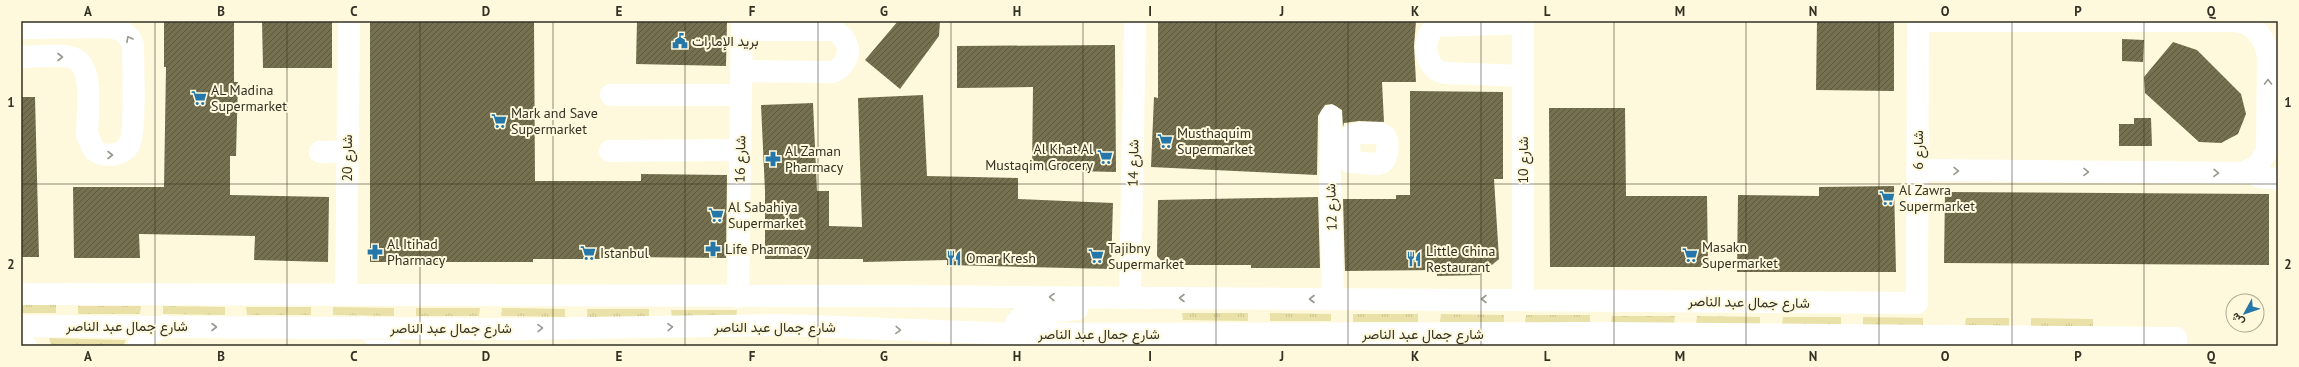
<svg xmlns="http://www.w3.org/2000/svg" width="2299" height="367" font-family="'PT Sans',Vazirmatn,sans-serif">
<defs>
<pattern id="grass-tufts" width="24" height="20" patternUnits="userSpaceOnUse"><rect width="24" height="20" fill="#eae1a8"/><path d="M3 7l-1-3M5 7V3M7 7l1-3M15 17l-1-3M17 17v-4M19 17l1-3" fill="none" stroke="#c9c290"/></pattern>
<pattern id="building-hatch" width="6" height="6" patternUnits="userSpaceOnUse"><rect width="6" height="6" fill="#75704f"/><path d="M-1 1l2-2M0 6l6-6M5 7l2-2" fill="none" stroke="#5c583e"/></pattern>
</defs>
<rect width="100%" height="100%" fill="#fef9dc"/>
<!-- grass -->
<path fill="url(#grass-tufts)" d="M21,305h35v8h-35z
M78,306h63l-1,8h-62z
M163,306l62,1v8l-62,-1z
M246,307h65v8h-64z
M333,307l61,1v8l-61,-1z
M416,308h64l-1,8h-63z
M502,308l63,1v8l-64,-1z
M587,309h62v8h-62z
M671,310h66l-1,6 -64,1z
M1182,313h66v8l-65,-1z
M1270,313l61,1v7h-61z
M1353,314h65v8h-65z
M1441,314l63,1v7h-64z
M1526,315h64v8h-65z
M1612,316h63l-1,8 -63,-1z
M1697,316l63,1v7h-64z
M1783,317h58v8l-59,-1z
M1863,317l60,1v7h-60z
M1966,318h43v8l-44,-1z
M2031,318l62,1v7h-62z
M49,338l77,2 -3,6 -72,-1z"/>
<!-- building -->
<path fill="url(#building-hatch)" d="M164,21h70v61h4l-2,74h-6v39l99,2 -1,65 -74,-2 1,-24 -116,-2 1,24h-66l-1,-71h91l2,-120h-2z
M262,21h70v47h-69z
M370,21h164l1,160h106v-7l86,1 -1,83 -105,-1v2h-88v3h-163z
M637,21h90l-1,45 -90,-2z
M898,21h42l-1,15 -39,53 -35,-29z
M1158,21h258l-2,25 2,36h-34l2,40 -25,-1 -15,2 -1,4 -1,-17 -10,-6 -7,1 -7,11 -1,59 -166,-8 3,-70 4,1z
M1817,21h77v70l-78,-1z
M2122,39l22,1 -1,22 -21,-1z
M2173,42l24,8 44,44 5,20 -8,20 -17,9 -22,-1 -54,-49 -1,-16z
M1115,45l1,127 -84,-2 1,-83 -76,1v-42z
M1410,91l93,1v87h-9l5,80 -19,16 -43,1v-6l-92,1 -2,-72h53v-4h14z
M923,95l4,81 91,2v21l95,4 -2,66 -164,-4v-5l-84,2v-3h-98v-68l-4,-86 52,-2 4,88h12v35l33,1 -4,-129z
M21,97h14l4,160h-18z
M1549,108h76l1,88h81l1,71h-158z
M2134,118h17l1,28h-33v-22h15z
M1894,186l2,86h-159l1,-77 81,1v-9z
M1945,192l324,2v71l-325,-2z
M1318,197l2,71h-69v-3h-86l-8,-9 1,-56z"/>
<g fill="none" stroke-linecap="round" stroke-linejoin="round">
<!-- minor -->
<path stroke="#fff" stroke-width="22" d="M21,28l88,-1c12,2 20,7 24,18 0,18 3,89 -4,100 -7,10 -17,11 -28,9l-7,-4 -7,-15c0,-20 9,-73 -17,-78 -15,-3 -33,0 -49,0
M741,71l92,1c20,-10 20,-32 0,-42h-91
M1523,76l-77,-3c-22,-3 -26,-34 -10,-47l87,-3
M611,95h130
M1331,116l-1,63 3,120
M1359,133h20l6,3c4,6 3,19 -2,26l-6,2 -27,-2 -1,-22 3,-5z
M610,151l130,-1
M320,152l27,-1
M2252,170l7,7 19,2
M21,294l859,2 1037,7 1,-282h318c20,3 30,17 32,37l-1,93 -9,14 -14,8 -327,-3
M346,295l3,-274
M738,297l4,-276
M1130,298l5,-270
M1523,300v-279
M21,326l495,3 267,-4 234,9 589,-1 570,5v8
M363,327l27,19
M1017,334l-1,-11 7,-8 54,-6
M21,343l5,3
M138,346l12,-13 15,-7"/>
</g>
<!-- one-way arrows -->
<defs><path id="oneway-chevron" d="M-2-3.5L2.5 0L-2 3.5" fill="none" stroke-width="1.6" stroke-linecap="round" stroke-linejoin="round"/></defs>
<g stroke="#999891">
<use href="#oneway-chevron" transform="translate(129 39) rotate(-119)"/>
<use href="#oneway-chevron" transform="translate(60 57)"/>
<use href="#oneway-chevron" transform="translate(2268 82) rotate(-91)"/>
<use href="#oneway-chevron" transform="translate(110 155)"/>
<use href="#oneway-chevron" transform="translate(1956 171) rotate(1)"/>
<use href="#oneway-chevron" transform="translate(2086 172) rotate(1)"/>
<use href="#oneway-chevron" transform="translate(2216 173) rotate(1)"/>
<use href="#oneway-chevron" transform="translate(1052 297) rotate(-179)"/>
<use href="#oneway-chevron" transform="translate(1182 298) rotate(-180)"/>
<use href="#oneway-chevron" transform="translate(1312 299) rotate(-180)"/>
<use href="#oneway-chevron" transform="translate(1484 299) rotate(-180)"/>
<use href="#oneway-chevron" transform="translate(214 327)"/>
<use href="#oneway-chevron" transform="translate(670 327) rotate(-1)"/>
<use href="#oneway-chevron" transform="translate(540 328) rotate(-1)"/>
<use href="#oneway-chevron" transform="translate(898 330) rotate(2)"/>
</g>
<!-- grid -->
<path fill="none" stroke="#333123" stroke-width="1" stroke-opacity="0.55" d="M155,21v325M287,21v325M420,21v325M553,21v325M685,21v325M818,21v325M951,21v325M1083,21v325M1216,21v325M1348,21v325M1481,21v325M1614,21v325M1746,21v325M1879,21v325M2012,21v325M2144,21v325M21,184h2257"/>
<!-- icons -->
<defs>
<symbol id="civic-bare" viewBox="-9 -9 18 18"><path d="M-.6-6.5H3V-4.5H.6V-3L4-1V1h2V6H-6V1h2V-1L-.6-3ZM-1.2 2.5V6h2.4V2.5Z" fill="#2477a8" stroke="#fef9dc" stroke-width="2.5" paint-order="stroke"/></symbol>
<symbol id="supermarket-bare" viewBox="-9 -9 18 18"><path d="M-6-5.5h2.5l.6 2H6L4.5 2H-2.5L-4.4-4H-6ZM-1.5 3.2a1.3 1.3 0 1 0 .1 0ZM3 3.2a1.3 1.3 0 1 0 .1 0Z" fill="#2477a8" stroke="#fef9dc" stroke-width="2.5" paint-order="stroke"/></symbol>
<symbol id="pharmacy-bare" viewBox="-9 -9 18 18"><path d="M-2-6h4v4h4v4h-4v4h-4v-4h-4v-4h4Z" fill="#2477a8" stroke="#fef9dc" stroke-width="2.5" paint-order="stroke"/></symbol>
<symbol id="restaurant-bare" viewBox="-9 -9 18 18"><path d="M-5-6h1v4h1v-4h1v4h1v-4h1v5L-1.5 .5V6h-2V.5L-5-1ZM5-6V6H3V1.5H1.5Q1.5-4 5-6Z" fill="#2477a8" stroke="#fef9dc" stroke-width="2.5" paint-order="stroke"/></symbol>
</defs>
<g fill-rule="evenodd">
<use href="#civic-bare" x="669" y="30" width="22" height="22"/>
<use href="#supermarket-bare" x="188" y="87" width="22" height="22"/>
<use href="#supermarket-bare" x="488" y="110" width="22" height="22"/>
<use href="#supermarket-bare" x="1154" y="130" width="22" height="22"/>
<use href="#supermarket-bare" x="1094" y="146" width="22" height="22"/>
<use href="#pharmacy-bare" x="762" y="148" width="22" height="22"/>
<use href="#supermarket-bare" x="1876" y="187" width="22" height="22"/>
<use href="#supermarket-bare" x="705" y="204" width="22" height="22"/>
<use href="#pharmacy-bare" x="702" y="238" width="22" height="22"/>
<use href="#pharmacy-bare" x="364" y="241" width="22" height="22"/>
<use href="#supermarket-bare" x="577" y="242" width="22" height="22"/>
<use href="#supermarket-bare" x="1679" y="244" width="22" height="22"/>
<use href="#supermarket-bare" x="1085" y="245" width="22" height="22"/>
<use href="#restaurant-bare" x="943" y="247" width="22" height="22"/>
<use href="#restaurant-bare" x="1403" y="248" width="22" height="22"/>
</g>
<g text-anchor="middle" stroke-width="4" stroke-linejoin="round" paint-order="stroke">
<!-- poi labels -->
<g font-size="14" fill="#333123" stroke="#fef9dc" text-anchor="start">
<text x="692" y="46">بريد الإمارات</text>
<text x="211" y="95">AL Madina<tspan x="211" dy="16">Supermarket</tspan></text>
<text x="511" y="118">Mark and Save<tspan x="511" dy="16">Supermarket</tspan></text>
<text x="1177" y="138">Musthaquim<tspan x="1177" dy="16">Supermarket</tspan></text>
<text x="1093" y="154" text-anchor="end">Al Khat Al<tspan x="1093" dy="16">Mustaqim Grocery</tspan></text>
<text x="785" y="156">Al Zaman<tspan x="785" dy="16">Pharmacy</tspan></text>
<text x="1899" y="195">Al Zawra<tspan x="1899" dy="16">Supermarket</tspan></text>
<text x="728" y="212">Al Sabahiya<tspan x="728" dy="16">Supermarket</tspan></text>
<text x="387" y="249">Al Itihad<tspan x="387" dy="16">Pharmacy</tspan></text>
<text x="1702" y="252">Masakn<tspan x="1702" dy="16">Supermarket</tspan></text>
<text x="1108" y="253">Tajibny<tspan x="1108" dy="16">Supermarket</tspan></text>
<text x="725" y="254">Life Pharmacy</text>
<text x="1426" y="256">Little China<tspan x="1426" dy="16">Restaurant</tspan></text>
<text x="600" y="258">Istanbul</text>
<text x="966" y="263">Omar Kresh</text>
</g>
<!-- street labels -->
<g font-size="14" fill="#333123" stroke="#fef9dc">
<text transform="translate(1918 150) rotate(-90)" y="5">شارع 6</text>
<text transform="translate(347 158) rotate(-90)" y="5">شارع 20</text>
<text transform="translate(740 159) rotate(-89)" y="5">شارع 16</text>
<text transform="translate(1523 160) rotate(-90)" y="5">شارع 10</text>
<text transform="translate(1133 163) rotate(-89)" y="5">شارع 14</text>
<text transform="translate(1331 207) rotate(-92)" y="5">شارع 12</text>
<text transform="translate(1749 302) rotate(1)" y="5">شارع جمال عبد الناصر</text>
<text x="127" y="331">شارع جمال عبد الناصر</text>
<text x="775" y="332">شارع جمال عبد الناصر</text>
<text x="451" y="333">شارع جمال عبد الناصر</text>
<text x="1099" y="339">شارع جمال عبد الناصر</text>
<text x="1423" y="339">شارع جمال عبد الناصر</text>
</g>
</g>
<!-- border -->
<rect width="2299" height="367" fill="none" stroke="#fef9dc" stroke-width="44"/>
<!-- north arrow -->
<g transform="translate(2245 313) rotate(230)"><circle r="19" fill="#fef9dc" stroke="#ada992"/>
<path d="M0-3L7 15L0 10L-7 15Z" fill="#2477a8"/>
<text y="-6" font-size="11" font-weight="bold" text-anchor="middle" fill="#333123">ش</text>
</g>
<rect x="22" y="22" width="2255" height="323" fill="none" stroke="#333123" stroke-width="1.5"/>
<g font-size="13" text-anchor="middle" font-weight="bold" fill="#333123">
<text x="88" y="16">A</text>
<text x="221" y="16">B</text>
<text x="354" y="16">C</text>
<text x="486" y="16">D</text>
<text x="619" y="16">E</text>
<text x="752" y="16">F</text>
<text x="884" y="16">G</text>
<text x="1017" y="16">H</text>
<text x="1150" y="16">I</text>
<text x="1282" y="16">J</text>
<text x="1415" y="16">K</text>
<text x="1547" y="16">L</text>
<text x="1680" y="16">M</text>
<text x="1813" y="16">N</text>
<text x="1945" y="16">O</text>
<text x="2078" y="16">P</text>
<text x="2211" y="16">Q</text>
<text x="11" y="107">1</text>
<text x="2288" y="107">1</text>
<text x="11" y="269">2</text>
<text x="2288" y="269">2</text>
<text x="88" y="361">A</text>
<text x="221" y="361">B</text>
<text x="354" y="361">C</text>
<text x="486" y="361">D</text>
<text x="619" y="361">E</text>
<text x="752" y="361">F</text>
<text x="884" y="361">G</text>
<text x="1017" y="361">H</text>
<text x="1150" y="361">I</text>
<text x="1282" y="361">J</text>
<text x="1415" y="361">K</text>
<text x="1547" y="361">L</text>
<text x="1680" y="361">M</text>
<text x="1813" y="361">N</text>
<text x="1945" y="361">O</text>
<text x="2078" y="361">P</text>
<text x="2211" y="361">Q</text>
</g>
</svg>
